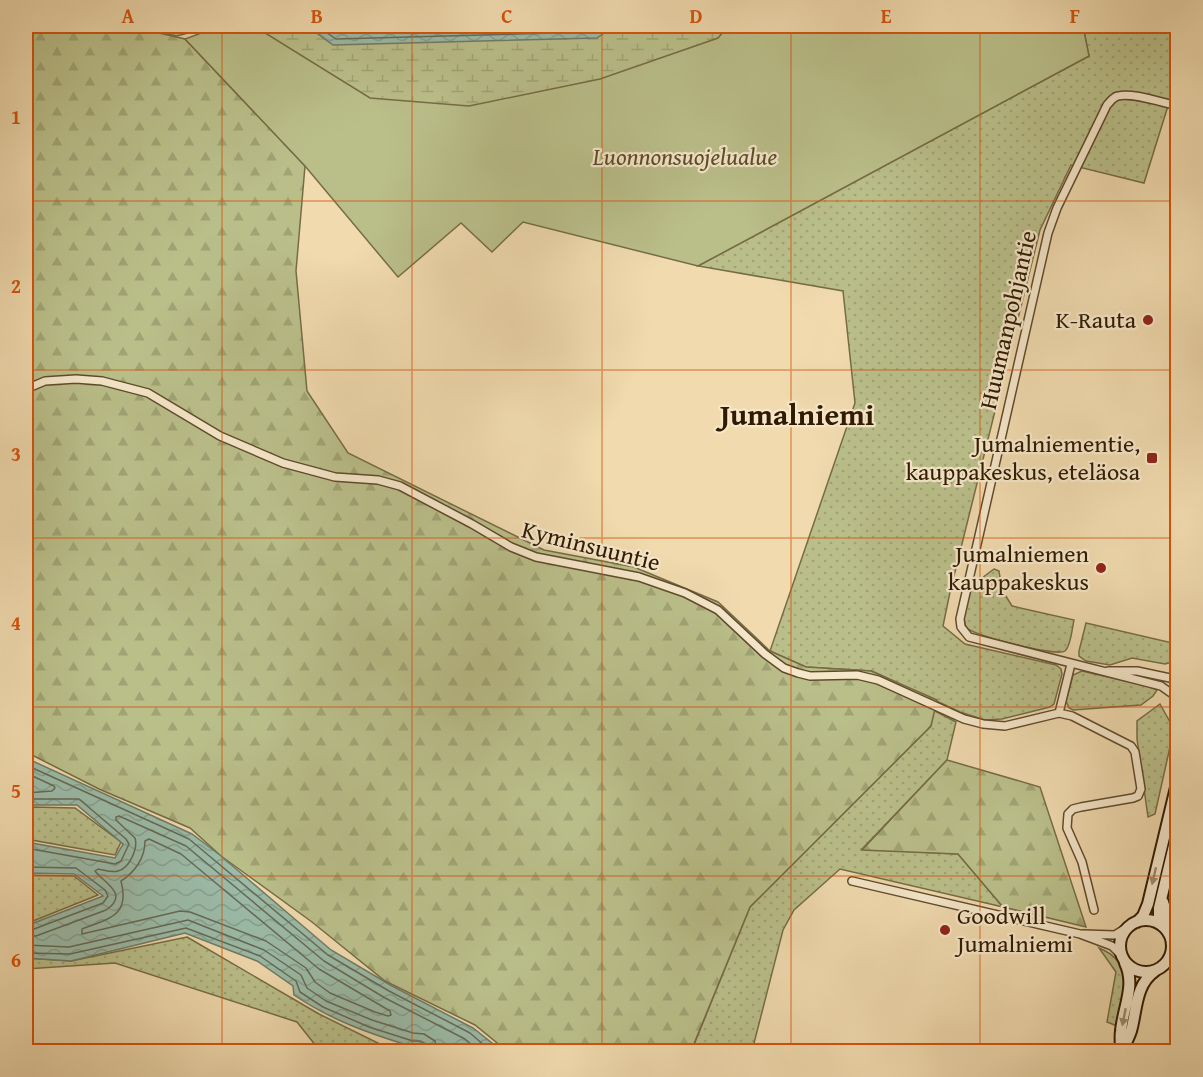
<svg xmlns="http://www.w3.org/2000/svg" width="1203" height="1077" font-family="'Gentium Book Plus',serif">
<defs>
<pattern id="grass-dots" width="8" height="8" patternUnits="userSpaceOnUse" patternTransform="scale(1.5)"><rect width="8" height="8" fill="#babf8a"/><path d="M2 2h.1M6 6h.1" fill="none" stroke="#a0a475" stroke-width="1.8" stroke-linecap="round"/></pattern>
<pattern id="forest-firs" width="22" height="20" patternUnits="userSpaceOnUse" patternTransform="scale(1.5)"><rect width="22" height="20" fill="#babf8a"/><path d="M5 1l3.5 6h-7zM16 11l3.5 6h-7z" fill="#a0a475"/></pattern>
<pattern id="wetland-marsh" width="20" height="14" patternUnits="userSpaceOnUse" patternTransform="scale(1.5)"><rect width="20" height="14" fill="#babf8a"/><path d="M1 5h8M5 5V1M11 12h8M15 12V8" fill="none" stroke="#a0a475"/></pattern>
<pattern id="water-waves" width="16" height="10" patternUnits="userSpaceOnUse" patternTransform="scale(1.5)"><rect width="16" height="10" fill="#9bbba8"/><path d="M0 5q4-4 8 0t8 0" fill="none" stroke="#86a08f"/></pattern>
</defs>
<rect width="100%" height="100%" fill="#f0daae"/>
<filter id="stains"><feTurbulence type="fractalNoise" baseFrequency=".00333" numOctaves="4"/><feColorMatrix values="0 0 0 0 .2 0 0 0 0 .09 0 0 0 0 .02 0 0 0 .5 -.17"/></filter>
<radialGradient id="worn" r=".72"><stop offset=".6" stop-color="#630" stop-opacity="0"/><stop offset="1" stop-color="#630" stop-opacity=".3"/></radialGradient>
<!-- grass -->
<path fill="url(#grass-dots)" stroke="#766c45" stroke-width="1.5" d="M129,26h85l-37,10z
M1083,26h94v51l-33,106 -73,-18 -31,65 -90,362 -7,34 22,18 91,21 5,4 1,5 -8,30 -4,3 -48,12 -17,1 -25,-8 -88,-41 -66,-4 -36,-16 85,-248 -12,-112 -145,-25 391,-210z
M994,569l5,2 3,19 10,16 62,14c-2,8 -3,26 -9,31 -8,6 -91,-15 -98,-23 -7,-9 1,-31 3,-41z
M1086,623l91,21v17l-12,3 -33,-6 -22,7 -24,-4 -7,-5v-5z
M1082,671l65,15 10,4 -4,6 -12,9 -68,5 -4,-2 -3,-7 7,-26z
M1160,704l10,18 2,16 -17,76 -7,3 -11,-78v-18z
M933,710l23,12 -9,38 -85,89 96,5 45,53 -163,-38 -46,41 -11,20 -31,121 -61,1 59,-145 181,-181z
M33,807l42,1 46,34 -6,13 -89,-16v-25z
M26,875l48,1 24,19 -65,26 -7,-7z
M187,937l132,77 75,37h-74l-23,-29 -182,-59 -89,6v-11l45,3z
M1099,948c39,16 25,47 18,78l-10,-4 9,-50z"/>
<!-- forest -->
<path fill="url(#forest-firs)" stroke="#766c45" stroke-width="1.5" d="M26,26h103l56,13 120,127 -9,105 11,120 41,62 196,97 90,17 84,35 52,49 36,16 65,4 66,29 -6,26 -181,181 -59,144h-184l-32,-26 -90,-44 -73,-59 -91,-66 -31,-28 -91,-39 -73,-37z
M947,760l93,27 46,140 -83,-20 -45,-53 -96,-4z"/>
<!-- wetland -->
<path fill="url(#wetland-marsh)" stroke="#766c45" stroke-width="1.5" d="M247,26h485l-14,17 -118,40 -131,28 -101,-9z"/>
<!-- green -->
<path fill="#babf8a" stroke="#766c45" stroke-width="1.5" d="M220,26h34l116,72 99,8 131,-27 118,-41 10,-12h355l6,30 -391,210 -175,-44 -31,30 -31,-29 -63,54 -93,-111 -120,-127z"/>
<!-- water -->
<path fill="url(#water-waves)" stroke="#717b65" stroke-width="1.5" d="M307,26h307l-17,12 -264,7z
M26,758l166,76 29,22 110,94 61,36 81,42 29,23h-73l-13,-6 2,6h-5l-3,-5c-42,-13 -79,-26 -116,-51l-1,-9 -36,-25 -72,-28 -114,28 -45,-3v-40l5,6 72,-28 -29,-22 -48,-1v-31l89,16 8,-14 -46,-39h-46l-5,5z"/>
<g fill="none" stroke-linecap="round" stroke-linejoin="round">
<!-- shore -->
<path stroke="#666a54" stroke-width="1.5" d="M317,26l19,13 258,-7 10,-6
M329,26l9,6 242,-6
M26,765l163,74 139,116 61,36 81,42 22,19
M26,773l28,13 1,2 -3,3 -26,2
M26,802l5,-3h48l47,40 3,5 -8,17 -6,3 -89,-16
M149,839l32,15 138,115 71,42 1,4 -3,1 -13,-4 -45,-19 -15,-11 -9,-14 -40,-27 -76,-29 -10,-1 -98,23v-5c28,-11 48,-13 39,-48 14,-9 24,-23 24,-40z
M26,867l50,1 29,22 3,6 -5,7 -69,26 -8,-2
M26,936h10l70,-26c24,-16 -2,-27 -11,-39l3,-2c6,1 14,4 20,2 12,-3 20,-23 17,-33l-19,-18v-3l3,-1 67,30 138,115 61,37 80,41 15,13
M26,945l43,2 119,-27 76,30 37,25 6,13 19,13 46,19 41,13 11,1 11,7 2,11
M26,953l44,1 116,-26 74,28 36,25 4,11 23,15 46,20 44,14h7l8,4 2,7"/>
<defs>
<path id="street" d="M1178,106c-15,-3 -46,-14 -60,-10 -5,1 -7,5 -11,9l-50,103 -9,25 -88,386 1,8 8,10 192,49 17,12
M26,389l19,-8 31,-2 26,2 46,12 72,43 63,27 52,14 43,3 22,6 72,38 39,23 25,10 103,20 46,16 33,17 47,44 19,14 14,5 12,3 47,-1 21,5 86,39 19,5 22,2 54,-13 13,3 59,30 4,6 6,37 -3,7 -5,2 -52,9 -8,2 -5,5 -1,14 15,34 12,48
M1108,671h29l33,7 8,-1
M1059,713l12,-49
M852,881l228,53 32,12 8,8
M1083,934l32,1 11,-7"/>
<path id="secondary" d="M1178,690v8
M1163,902l6,20 9,12
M1120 946a26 26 0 1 1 52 0a26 26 0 1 1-52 0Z
M1137,922l6,-6 5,-12 30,-125
M1164,927l-5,-7v-12l19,-79
M1123,1049c3,-6 6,-12 8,-18 6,-21 4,-46 24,-60
M1121,1051c0,-7 -1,-14 0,-20 2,-23 15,-46 4,-68"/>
</defs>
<!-- street casing -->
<use href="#street" stroke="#614a2c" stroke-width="10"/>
<!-- secondary casing -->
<use href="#secondary" stroke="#311a00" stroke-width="14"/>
<!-- street -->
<use href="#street" stroke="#f5e7ca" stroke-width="7"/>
<!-- secondary -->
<use href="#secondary" stroke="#f5e7ca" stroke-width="10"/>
</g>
<!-- one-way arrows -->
<defs><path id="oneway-solid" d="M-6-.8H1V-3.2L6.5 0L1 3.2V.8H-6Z" transform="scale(1.5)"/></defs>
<g fill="#9d8b6f">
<use href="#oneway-solid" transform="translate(1154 876) rotate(103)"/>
<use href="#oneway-solid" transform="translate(1124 1017) rotate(101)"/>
</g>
<!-- grid -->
<path fill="none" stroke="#d6530b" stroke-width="1.5" stroke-opacity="0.55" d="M222,26v1026M412,26v1026M602,26v1026M791,26v1026M980,26v1026M26,201h1152M26,370h1152M26,538h1152M26,707h1152M26,876h1152"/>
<!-- markers -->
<g fill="#8f2418" stroke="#f5e7ca" stroke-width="2">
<circle cx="1148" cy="320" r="6"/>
<rect x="1146" y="452" width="12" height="12" rx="3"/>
<circle cx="1101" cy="568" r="6"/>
<circle cx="945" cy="930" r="6"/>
</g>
<g text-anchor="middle" stroke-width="4.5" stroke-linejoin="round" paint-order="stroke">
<!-- park labels -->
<g font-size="24" font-style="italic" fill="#5a4c29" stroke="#f5e7ca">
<text x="685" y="165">Luonnonsuojelualue</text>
</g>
<!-- street labels -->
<g font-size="24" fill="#311a00" stroke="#f5e7ca">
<text transform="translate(1008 320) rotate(-77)" y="8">Huumanpohjantie</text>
<text transform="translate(591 546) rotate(14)" y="8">Kyminsuuntie</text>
</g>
<!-- poi labels -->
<g font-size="24" fill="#311a00" stroke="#f5e7ca" text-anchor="end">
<text x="1136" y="328">K-Rauta</text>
<text x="1140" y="452">Jumalniementie,<tspan x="1140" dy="28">kauppakeskus, eteläosa</tspan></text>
<text x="1089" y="562">Jumalniemen<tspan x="1089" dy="28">kauppakeskus</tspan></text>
<text x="957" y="924" text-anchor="start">Goodwill<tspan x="957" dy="28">Jumalniemi</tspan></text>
</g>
<!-- district labels -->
<g font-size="30" font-weight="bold" fill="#311a00" stroke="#f5e7ca">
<text x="797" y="425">Jumalniemi</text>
</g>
</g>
<!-- margin -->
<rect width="1203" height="1077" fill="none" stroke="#f0daae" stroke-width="66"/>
<rect x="33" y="33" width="1137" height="1011" fill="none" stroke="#d6530b" stroke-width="2"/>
<g font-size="20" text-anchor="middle" font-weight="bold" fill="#d6530b">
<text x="128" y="23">A</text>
<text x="317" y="23">B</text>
<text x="507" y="23">C</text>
<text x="696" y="23">D</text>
<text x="886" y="23">E</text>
<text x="1075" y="23">F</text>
<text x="16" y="124">1</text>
<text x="16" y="293">2</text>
<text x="16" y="461">3</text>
<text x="16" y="630">4</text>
<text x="16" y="798">5</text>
<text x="16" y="967">6</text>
</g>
<rect width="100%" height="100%" filter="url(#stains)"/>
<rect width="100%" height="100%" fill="url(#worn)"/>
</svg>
